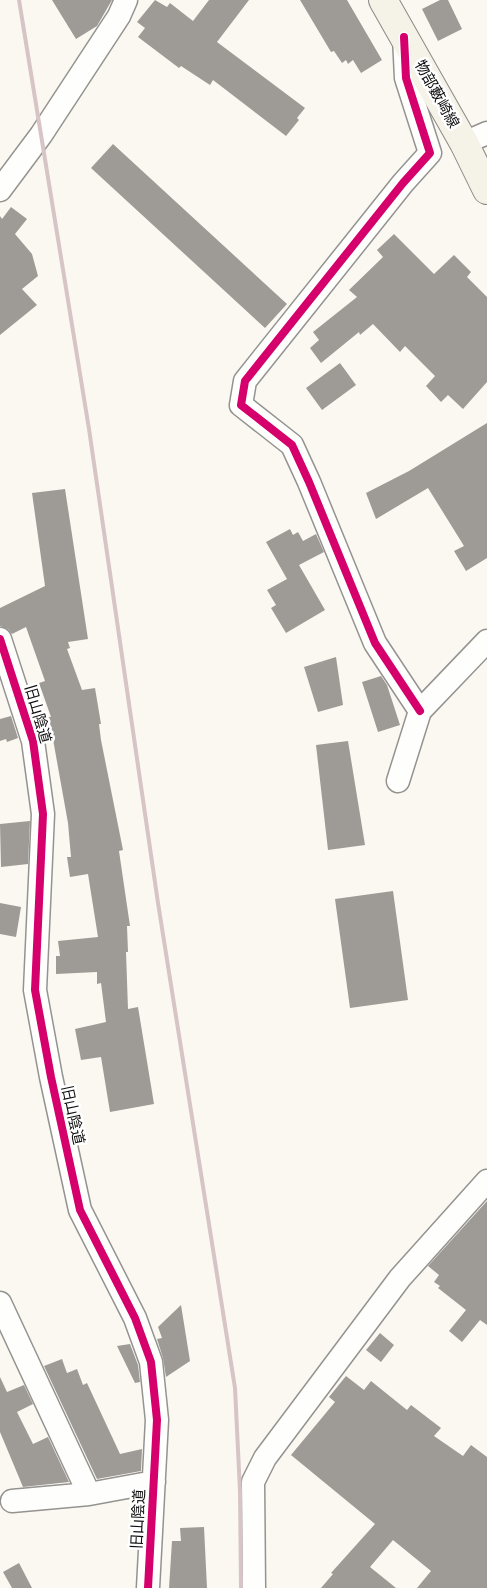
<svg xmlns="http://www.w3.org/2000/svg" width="487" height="1588" font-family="Bitter,'Noto Sans JP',serif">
<rect width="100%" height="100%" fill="#fbf8f1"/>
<!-- building -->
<path fill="#9e9b97" d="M52,0h60l-15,26 -21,13z
M155,0l12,7 3,-4 23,18 16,-21h40l-32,42 88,66 -8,10 2,2 -13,16 -73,-56 -3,5 -29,-19 -2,2 -41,-31 7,-9 -8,-6z
M300,0h47l35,60 -21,13 -8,-13 -5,4 -2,-4 -4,3 -8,-12 -3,1z
M440,0h8l14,29 -24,12 -16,-32z
M113,144l174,160 -22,24 -174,-160z
M11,207l16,12 -12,15 17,20 6,22 -16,13 15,16 -37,30v-119l2,3z
M394,234l40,40 20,-19 17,17 -4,5 20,20v85l-24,27 -15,-14 -7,7 -15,-16 9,-10 -30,-30 -5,6 -27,-28 -13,11 -1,-3 -38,31 -11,-15 9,-8 -6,-8 44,-35 -8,-7 34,-33 -6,-7z
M340,363l16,22 -34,25 -16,-22z
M487,423v135l-21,13 -12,-20 10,-5 -36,-58 -52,31 -10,-26 43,-22z
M65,489l23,150 -20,3 2,6 -3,1 15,41 13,-2 6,36h-2l2,16 22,110 -4,1 11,75h-3l1,26h-2l2,57 10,-2 16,97 -44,8 -9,-55 -20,3 -6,-31 31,-7 -5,-39 -4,1v-12l-41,2v-18h4l-2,-15 40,-4 -10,-63 -18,3 -3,-20h4l-3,-34 -19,-106h2l-12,-34 6,-2 -19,-54 -14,7 -4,-5 -8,-3v-18l45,-22 -13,-93z
M290,529l3,6 5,-3 5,9 13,-7 8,18 -25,13 26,45 -39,23 -15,-25 5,-3 -9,-15 20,-11 -21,-37z
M336,657l7,48 -25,7 -14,-45z
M381,676l6,9 13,40 -22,7 -16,-50z
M11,716l7,22 -11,4 -1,-3 -6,2v-22z
M348,741l17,104 -37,5 -12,-105z
M30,821l-2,43 -27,3 -1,-43z
M393,891l15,109 -58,8 -15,-109z
M0,903l21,4 -5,30 -16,-3z
M487,1201v124l-7,-5 -18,22 -13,-11 17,-21 -28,-22 2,-2 -6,-4 5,-7 -11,-9z
M181,1305l9,56 -24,16 -3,-19 -6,-19 5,-1 -4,-11z
M380,1333l14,12 -13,17 -15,-12z
M130,1344l8,21 2,17 -5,1 -18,-37z
M62,1359l5,14 10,-4 6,16 4,-2 33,71 22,-5 -1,22 -44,8 -53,-113z
M346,1376l18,14 7,-9 36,29 4,-5 30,23 -7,8 29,20 8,-11 16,12v131h-70l14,-17 -38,-31 -23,27 26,21h-75l12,-14 -2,-1 44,-49 -84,-69 44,-53 -6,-5z
M0,1377l7,15 17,-7 9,19 -16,8 16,32 15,-7 21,45 -46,5 -23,-55z
M204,1527l3,61h-38l3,-47h9l-1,-13z
M19,1563l13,25h-20l-9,-16z"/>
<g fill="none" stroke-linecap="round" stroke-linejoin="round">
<defs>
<path id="minor" d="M404,37l2,41 24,75 -27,30 -158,198 -4,24 51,40 17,37 66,161 45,68
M464,143l23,-10
M0,190l41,-55 78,-119 7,-16
M0,639l33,102 10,73 -8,176 16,87 29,133 55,108 16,44 6,58 -9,168
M398,781l22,-70 67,-70
M0,1303l89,191
M12,1501l77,-7 65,-12
M254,1588l-1,-106 12,-24 135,-180 87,-97"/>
<path id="secondary" d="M383,0l81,143 23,47"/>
</defs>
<!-- minor casing -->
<use href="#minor" stroke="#949390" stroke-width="25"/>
<!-- secondary casing -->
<use href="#secondary" stroke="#8b8986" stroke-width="30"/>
<!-- minor -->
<use href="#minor" stroke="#fefefd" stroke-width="22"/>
<!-- secondary -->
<use href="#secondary" stroke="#f5f2e8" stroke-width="28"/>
<!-- rail -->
<path stroke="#d7c4c6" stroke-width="4" d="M19,0l70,429 69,474 77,485 5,103 1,97"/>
<defs>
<path id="cycleway" d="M404,37l2,41 24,75 -27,30 -158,198 -4,24 51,40 17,37 66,161 45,68
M0,639l33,102 10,73 -8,176 16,87 29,133 55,108 16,44 6,58 -9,168"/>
</defs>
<!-- cycleway casing -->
<use href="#cycleway" stroke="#fff" stroke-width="11"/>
<!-- cycleway -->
<use href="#cycleway" stroke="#d6006c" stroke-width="8"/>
</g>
<g text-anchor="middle" stroke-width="5" stroke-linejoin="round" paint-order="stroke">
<!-- street labels -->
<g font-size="15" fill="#0d0d0d" stroke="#fff">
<text transform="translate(437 94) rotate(61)" y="5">物部藪崎線</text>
<text transform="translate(38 714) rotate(74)" y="5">旧山陰道</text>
<text transform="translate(73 1115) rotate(78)" y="5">旧山陰道</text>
<text transform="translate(138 1519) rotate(-87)" y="5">旧山陰道</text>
</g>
</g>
</svg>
